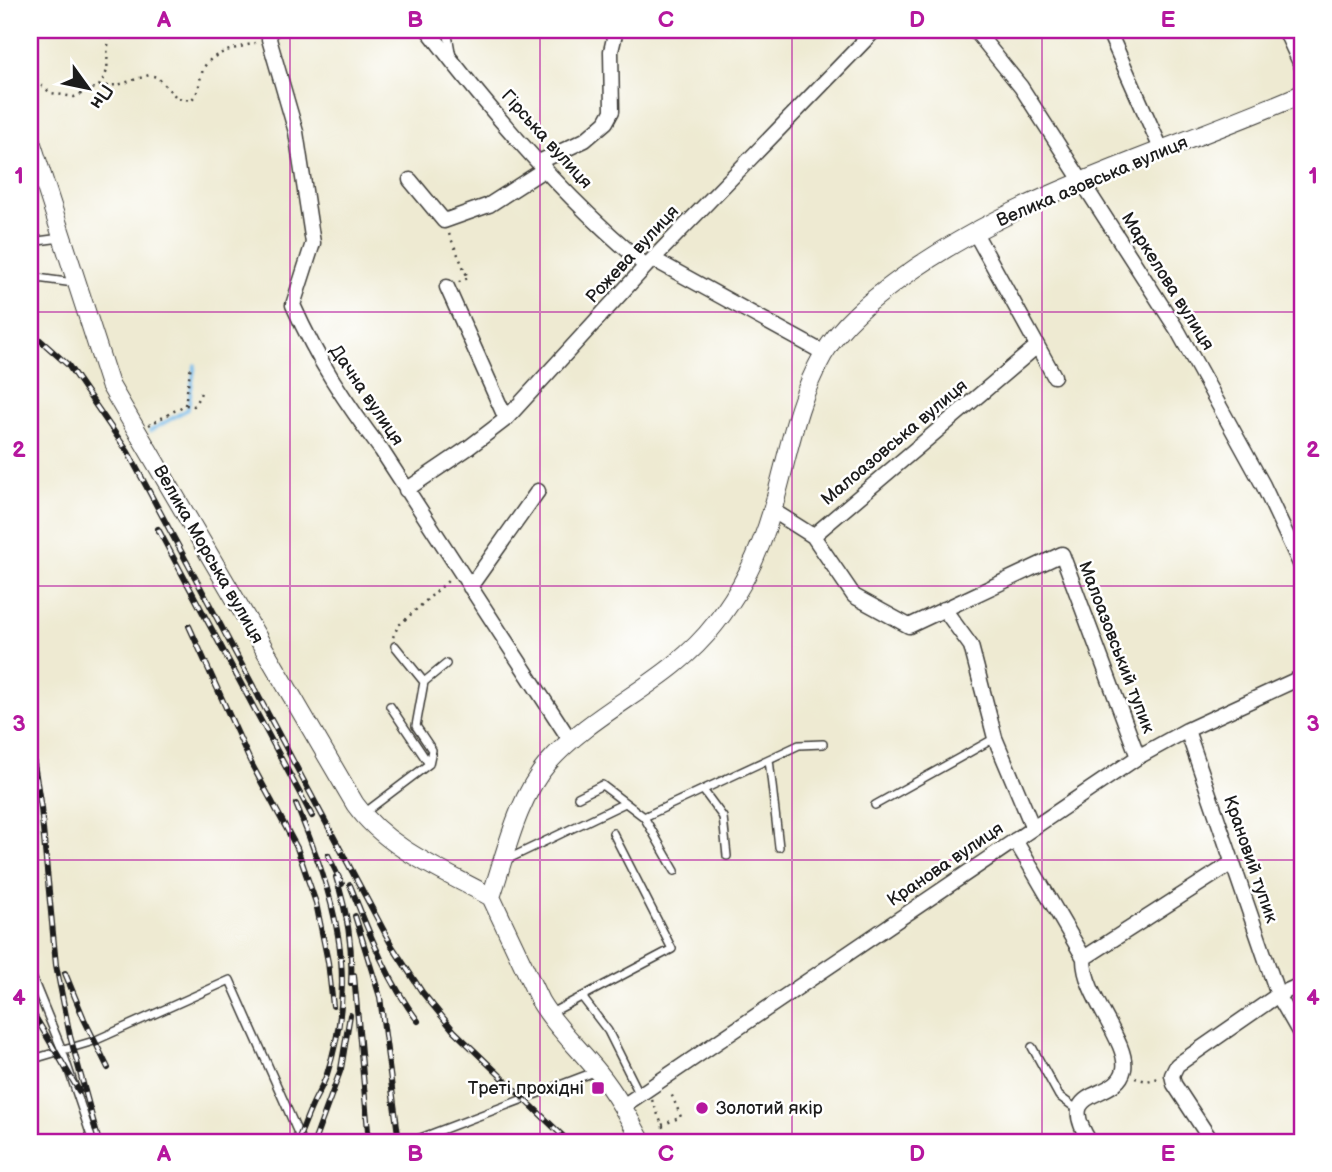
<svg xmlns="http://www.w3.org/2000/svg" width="1332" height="1172" font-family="'Balsamiq Sans',sans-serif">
<rect width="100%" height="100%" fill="#fff"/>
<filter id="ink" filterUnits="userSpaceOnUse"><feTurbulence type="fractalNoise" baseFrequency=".0143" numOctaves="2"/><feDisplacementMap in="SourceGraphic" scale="14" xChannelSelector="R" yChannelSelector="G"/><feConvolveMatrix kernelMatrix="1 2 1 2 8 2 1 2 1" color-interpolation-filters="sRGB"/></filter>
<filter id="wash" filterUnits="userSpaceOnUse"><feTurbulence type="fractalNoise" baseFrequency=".00686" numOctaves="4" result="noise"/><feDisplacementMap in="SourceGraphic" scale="28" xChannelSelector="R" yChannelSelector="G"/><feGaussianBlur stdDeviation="1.57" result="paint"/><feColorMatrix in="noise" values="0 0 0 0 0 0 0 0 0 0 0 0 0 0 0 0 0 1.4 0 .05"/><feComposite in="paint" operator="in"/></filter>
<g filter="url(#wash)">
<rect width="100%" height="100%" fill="#eeead2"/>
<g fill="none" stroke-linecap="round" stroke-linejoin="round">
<!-- stream -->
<path stroke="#74bbeb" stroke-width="3.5" d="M150,431l38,-22 7,-44"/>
</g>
</g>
<g filter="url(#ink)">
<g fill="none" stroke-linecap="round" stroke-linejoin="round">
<defs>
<path id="service" d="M447,30l5,27
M30,242l31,-4
M30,277l44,6
M395,646l29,36
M390,706l39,58
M769,759l10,88
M703,790l20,27 4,39
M578,797l24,-12 42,32 31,54
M875,805l120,-67
M363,814l66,-50 3,-14 -16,-24 8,-44 22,-18
M644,817l155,-72 24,-1
M506,860l119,-57
M30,972l32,78 31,92
M582,997l26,34 32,64
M549,1014l123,-65 -59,-116
M1032,1047l27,49 19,14
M30,1060l64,-19 136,-61 72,162
M410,1142l187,-71"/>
<path id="minor" d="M271,30l-2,9 27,93 17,111 -20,62c25,56 52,97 89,146l188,289
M428,30c64,84 137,169 218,236
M975,30l46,57 157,244 85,154 39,83
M1108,30l54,121
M1285,30l17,37
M539,162l46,-22 21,-18 6,-11 -1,-60 5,-21
M410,180l34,41 45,-16 56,-36
M974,231l80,145
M653,259l171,94
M447,287l59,132
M406,490l62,-42 38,-29 140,-153 229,-236
M772,510l41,26 41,60 55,30 153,-72 76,203
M813,536l224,-190
M470,587l68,-96
M944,609l27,37 24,92 38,90
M1187,730l91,265 24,42
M1015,840l69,118c-1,37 45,84 40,111 -7,34 -71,15 -34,73
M1084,958l148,-95
M623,1106l515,-349 49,-27 115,-53
M1212,1142l-38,-58 -2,-9 5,-10 101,-70 24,-11"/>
<path id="tertiary" d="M30,138l80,247 245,419c32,45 89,67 136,93
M491,897c15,-44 26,-98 57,-134 48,-55 122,-80 167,-139 27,-34 45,-72 57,-113 16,-53 23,-107 51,-156 19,-32 47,-54 77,-76 121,-88 267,-126 402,-185
M491,897l49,104c16,27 40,48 59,72 17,21 30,45 43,69"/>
</defs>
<!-- service casing -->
<use href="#service" stroke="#3c3b37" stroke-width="10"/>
<!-- minor casing -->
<use href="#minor" stroke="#3c3b37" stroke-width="17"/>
<!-- tertiary casing -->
<use href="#tertiary" stroke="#3c3b37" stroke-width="20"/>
<!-- path -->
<path stroke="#3c3b37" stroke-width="2.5" stroke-dasharray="2 5" stroke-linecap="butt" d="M30,77l21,16 23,4 25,-11 19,-1 31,-10 8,2 20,21 14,2c10,-9 7,-18 12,-30 6,-18 36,-22 52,-27
M99,86c2,-4 7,-11 8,-16 2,-17 -5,-31 15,-40
M449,234l19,44 -11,5
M185,405l6,-41
M149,425l36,-20 9,1 8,-15
M393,637l5,-11 51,-46
M1135,1078l12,3 12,-3
M652,1100l17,42
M662,1125l19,-8 -11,-26"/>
<!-- service -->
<use href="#service" stroke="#fff" stroke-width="7"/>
<!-- minor -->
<use href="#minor" stroke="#fff" stroke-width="14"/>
<!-- tertiary -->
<use href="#tertiary" stroke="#fff" stroke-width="18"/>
<defs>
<path id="rail" d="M30,331l38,34 60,87 264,494 30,46 32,39 115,111
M158,529l154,287
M189,626l62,137 46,85 19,55 12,59 5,44
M30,738l11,70 15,157 14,71 29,106
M296,804c38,93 64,170 31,270 -4,12 -11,22 -16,34 -5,11 -9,23 -14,34
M328,855l14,29
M336,877c11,36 17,68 15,106
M350,885c19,48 37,95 68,136
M355,916l25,81 19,145
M65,973l19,46 24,49
M354,975l15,167
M30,1008l49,83
M314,1142l27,-73 9,-54"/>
</defs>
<!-- rail casing -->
<use href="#rail" stroke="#1c1c1c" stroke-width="6"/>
<!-- rail -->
<use href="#rail" stroke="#fff" stroke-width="3.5" stroke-dasharray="10" stroke-linecap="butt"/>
</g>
</g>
<!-- grid -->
<path fill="none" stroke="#b5179e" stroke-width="2" stroke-opacity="0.55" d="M290,30v1112M540,30v1112M792,30v1112M1042,30v1112M30,312h1272M30,586h1272M30,860h1272"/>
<!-- markers -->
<g fill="#b5179e" stroke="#fff" stroke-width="2.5">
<rect x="591" y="1081" width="14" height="14" rx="3.5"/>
<circle cx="702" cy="1108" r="7"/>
</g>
<g text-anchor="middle" stroke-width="5" stroke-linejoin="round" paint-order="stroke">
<!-- street labels -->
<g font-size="18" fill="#1c1c1c" stroke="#fff">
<text transform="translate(547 139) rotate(48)" y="6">Гірська вулиця</text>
<text transform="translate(1092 181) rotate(-23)" y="6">Велика азовська вулиця</text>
<text transform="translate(632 254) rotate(-47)" y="6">Рожева вулиця</text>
<text transform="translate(1168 281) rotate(58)" y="6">Маркелова вулиця</text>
<text transform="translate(367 395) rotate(56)" y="6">Дачна вулиця</text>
<text transform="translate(894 442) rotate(-40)" y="6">Малоазовська вулиця</text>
<text transform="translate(209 554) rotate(60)" y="6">Велика Морська вулиця</text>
<text transform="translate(1117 647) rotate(69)" y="6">Малоазовський тупик</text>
<text transform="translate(1251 859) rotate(71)" y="6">Крановий тупик</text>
<text transform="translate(945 864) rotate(-34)" y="6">Кранова вулиця</text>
</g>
<!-- poi labels -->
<g font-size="18" fill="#1c1c1c" stroke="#fff" text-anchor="end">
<text x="584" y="1094">Треті прохідні</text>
<text x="716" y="1114" text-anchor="start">Золотий якір</text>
</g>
</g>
<!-- margin -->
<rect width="1332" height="1172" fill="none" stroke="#fff" stroke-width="77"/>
<!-- north arrow -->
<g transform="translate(88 88) rotate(123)" stroke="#ffffff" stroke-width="5" paint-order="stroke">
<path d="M0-5L12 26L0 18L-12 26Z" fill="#1c1c1c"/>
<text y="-10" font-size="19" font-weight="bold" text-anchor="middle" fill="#1c1c1c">Пн</text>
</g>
<rect x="38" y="38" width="1256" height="1096" fill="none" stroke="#b5179e" stroke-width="2.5"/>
<g font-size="23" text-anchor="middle" font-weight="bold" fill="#b5179e">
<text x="164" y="27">A</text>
<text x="415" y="27">B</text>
<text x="666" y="27">C</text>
<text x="917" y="27">D</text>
<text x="1168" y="27">E</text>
<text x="19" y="183">1</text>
<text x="1313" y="183">1</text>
<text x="19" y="457">2</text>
<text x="1313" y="457">2</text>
<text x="19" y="731">3</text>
<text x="1313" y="731">3</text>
<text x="19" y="1005">4</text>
<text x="1313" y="1005">4</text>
<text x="164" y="1161">A</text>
<text x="415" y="1161">B</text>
<text x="666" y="1161">C</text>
<text x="917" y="1161">D</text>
<text x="1168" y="1161">E</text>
</g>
</svg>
